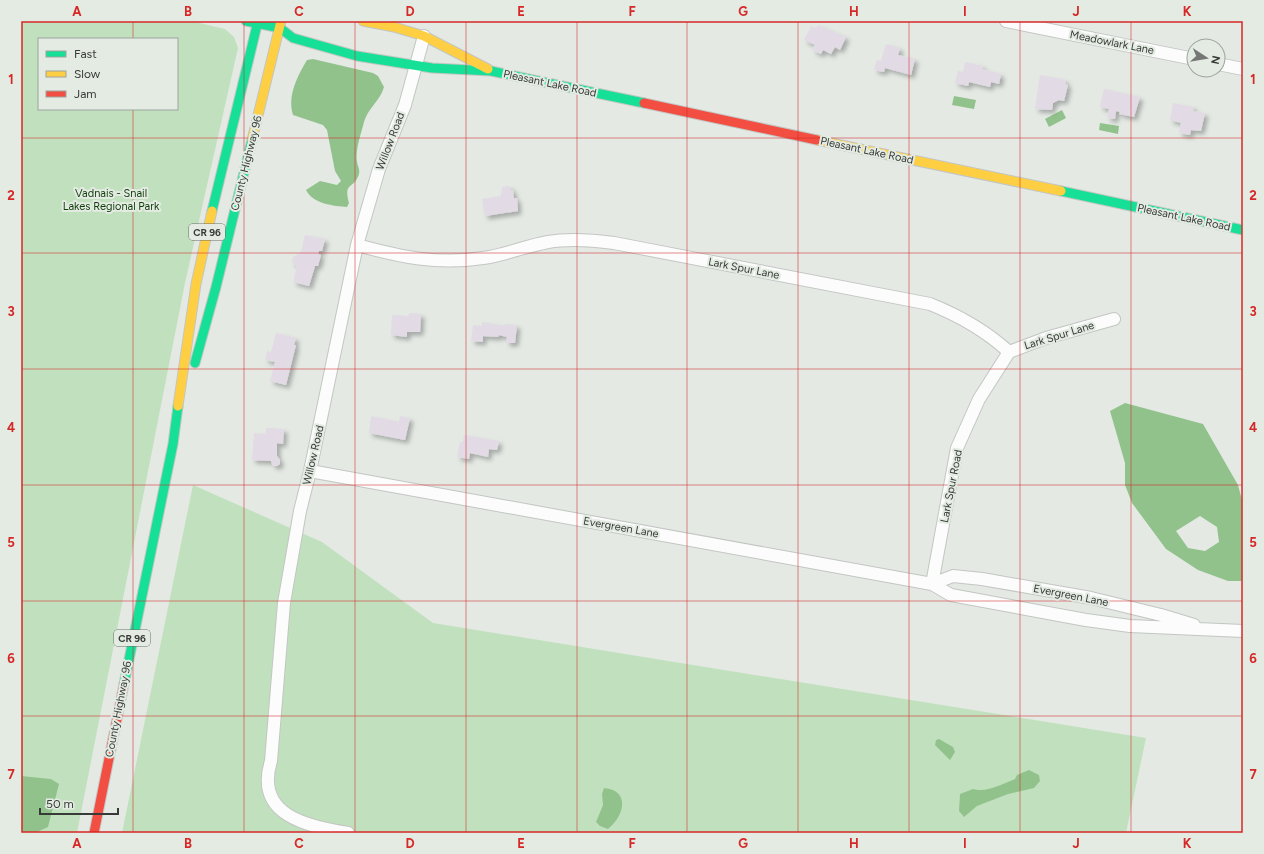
<svg xmlns="http://www.w3.org/2000/svg" width="1264" height="854" font-family="Figtree,sans-serif">
<defs>
<filter id="shadow"><feDropShadow dx="3.5" dy="3.5" stdDeviation="2" flood-color="#0004"/></filter>
</defs>
<rect width="100%" height="100%" fill="#e4e9e4"/>
<!-- green -->
<path fill="#c1e1be" fill-rule="evenodd" d="M21,21h170l34,8 9,8 4,11 -53,235 -108,550h-56zM39,39h138v70h-138z
M193,485l129,57 111,81 713,115 -20,95h-1004z"/>
<!-- water -->
<path fill="#92c28c" fill-rule="evenodd" d="M313,59l60,14 5,3 6,11c-4,14 -16,21 -20,35 -3,12 -9,28 -7,40 1,5 3,7 2,12 -5,16 -16,7 -10,29l-2,4c-13,-1 -34,-3 -41,-17l14,-9 17,4 4,-4 -6,-10 -8,-41 -4,-5 -30,-10c-6,-19 4,-38 14,-55z
M954,96l22,4 -2,9 -22,-4z
M1062,110l4,8 -17,9 -4,-8z
M1100,123l19,3 -1,8 -19,-4z
M1125,403l78,21 35,61 5,19v77h-15l-30,-11 -32,-21 -34,-46 -7,-18v-22l-15,-52zM1200,516l17,11 2,15 -14,9 -17,-3 -12,-17z
M939,739l14,8 2,5 -5,8 -15,-15 1,-5z
M1029,770l10,5 1,6 -6,7 -26,6 -31,12 -13,11 -5,-6 1,-17 13,-5c14,4 29,-5 42,-10l2,-4z
M21,776l30,3 8,5 -11,43 -13,6 -14,-1z
M604,788c27,2 20,29 4,41l-8,-3 -4,-4 7,-17 -1,-11z"/>
<!-- building -->
<path fill="#e2dae4" filter="url(#shadow)" d="M818,25l28,12 -6,13 -5,-3 -4,7 -8,-4 -2,4 -9,-4 3,-5 -11,-5 7,-14 5,2z
M886,44l14,4 -2,7 17,4 -4,16 -26,-7 -1,4 -10,-2 3,-10 4,1z
M965,62l18,4 -1,3 19,5 -2,10 -8,-2 -1,5 -21,-5 -1,4 -13,-3 3,-12 5,1z
M1040,75l26,5 -1,4 3,1 -4,16 -5,-1 -6,3 -1,7 -17,-1z
M1104,89l36,8 -6,20 -15,-3 1,-2 -4,-1 -1,8 -8,-1 2,-9 -9,-2z
M1173,103l21,4 -1,4 12,2 -4,18 -10,-1 -1,5 -11,-2 2,-10 -11,-3z
M510,186l1,4h2l1,8h3l1,13 -33,5 -3,-17 19,-3 1,-9z
M305,235l20,4 -3,12h-3l-1,3 3,1 -3,11h-3l-6,20 -16,-4 4,-15 -5,-5 1,-5 8,-5z
M409,313l12,1 -1,18h-13v5l-16,-2 1,-20 17,1z
M482,322l23,4v-2l12,1 -2,18h-9l1,-6 -8,-2 -1,2 -15,-1v6l-12,-1 2,-16 9,1z
M276,333l20,5 -2,7h2l-10,40 -16,-4 5,-19 -10,-2 2,-9 4,1z
M371,416l28,6 1,-6 10,2 -5,22 -36,-7z
M266,428l18,1 -1,15 -6,-1v13l3,4v4l-3,2h-4l-2,-5 -19,-1 2,-27 12,1z
M464,435l35,6 -2,9 -8,-1 -1,8 -18,-4 -1,6 -12,-2 3,-15h3z"/>
<g fill="none" stroke-linecap="round" stroke-linejoin="round">
<defs>
<path id="street" d="M1006,21l188,38
M1218,64l25,5
M357,245c44,12 80,20 126,13 22,-3 43,-12 65,-16 22,-4 44,-2 66,1l316,61c30,12 55,26 79,48
M1009,352l37,-14 68,-19
M310,471l622,113 19,11 135,25 44,6 113,5
M932,584l21,-8 29,3 109,19 70,17 33,10
M932,584l25,-136 22,-49 30,-47
M348,833c-40,-7 -94,-17 -77,-72l13,-158 16,-92 10,-40 47,-226 22,-76 26,-64 19,-69"/>
<path id="fast" d="M246,21l34,7 13,10 64,18 75,12 59,3 153,32
M1061,191l182,39
M212,211l46,-190
M195,363l21,-76 36,-147
M124,684l49,-240 5,-38"/>
<path id="slow" d="M363,21l31,6 30,9 64,33
M252,140l29,-119
M817,140l244,51
M178,406l18,-122 16,-73"/>
<path id="jam" d="M644,103l173,37
M94,833l30,-149"/>
</defs>
<!-- street casing -->
<use href="#street" stroke="#c3c6c3" stroke-width="14"/>
<!-- fast casing -->
<use href="#fast" stroke="#c3c6c3" stroke-width="11"/>
<!-- slow casing -->
<use href="#slow" stroke="#c3c6c3" stroke-width="11"/>
<!-- jam casing -->
<use href="#jam" stroke="#c3c6c3" stroke-width="11"/>
<!-- street -->
<use href="#street" stroke="#fbfcfb" stroke-width="12"/>
<!-- fast -->
<use href="#fast" stroke="#16e098" stroke-width="9"/>
<!-- slow -->
<use href="#slow" stroke="#ffcf43" stroke-width="9"/>
<!-- jam -->
<use href="#jam" stroke="#f24e42" stroke-width="9"/>
</g>
<!-- grid -->
<path fill="none" stroke="#d62828" stroke-width="1" stroke-opacity="0.55" d="M133,21v18M244,21v812M355,21v812M466,21v812M577,21v812M687,21v812M798,21v812M909,21v812M1020,21v812M1131,21v812M133,109v724M21,138h1222M21,253h1222M21,369h1222M21,485h1222M21,601h1222M21,716h1222"/>
<g text-anchor="middle" stroke-width="4" stroke-linejoin="round" paint-order="stroke">
<!-- shield labels -->
<g fill="#e3ebe2" stroke="#6b6f6a" stroke-width="1">
<rect x="189" y="224" width="36" height="16" rx="3"/>
<rect x="114" y="630" width="36" height="16" rx="3"/>
</g>
<g font-size="10" font-weight="bold" fill="#373a37">
<text x="207" y="236">CR 96</text>
<text x="132" y="642">CR 96</text>
</g>
<!-- street labels -->
<g font-size="11" fill="#373a37" stroke="#e3ebe2">
<text transform="translate(1112 42) rotate(11)" y="4">Meadowlark Lane</text>
<text transform="translate(550 83) rotate(12)" y="4">Pleasant Lake Road</text>
<text transform="translate(390 141) rotate(-69)" y="4">Willow Road</text>
<text transform="translate(867 150) rotate(12)" y="4">Pleasant Lake Road</text>
<text transform="translate(246 163) rotate(-76)" y="4">County Highway 96</text>
<text transform="translate(1184 217) rotate(12)" y="4">Pleasant Lake Road</text>
<text transform="translate(744 268) rotate(11)" y="4">Lark Spur Lane</text>
<text transform="translate(1059 335) rotate(-17)" y="4">Lark Spur Lane</text>
<text transform="translate(313 455) rotate(-77)" y="4">Willow Road</text>
<text transform="translate(951 486) rotate(-79)" y="4">Lark Spur Road</text>
<text transform="translate(621 527) rotate(10)" y="4">Evergreen Lane</text>
<text transform="translate(1071 595) rotate(11)" y="4">Evergreen Lane</text>
<text transform="translate(118 709) rotate(-79)" y="4">County Highway 96</text>
</g>
<!-- park labels -->
<g font-size="11" fill="#103d0a" stroke="#e3ebe2">
<text x="111" y="197">Vadnais - Snail<tspan x="111" dy="13">Lakes Regional Park</tspan></text>
</g>
</g>
<!-- border -->
<rect width="1264" height="854" fill="none" stroke="#e3ebe2" stroke-width="44"/>
<!-- legend -->
<rect x="38" y="38" width="140" height="72" fill="#e3ebe2" stroke="#9ea49e"/>
<rect x="46" y="51" width="20" height="6" fill="#16e098" stroke="#9ea49e"/>
<text x="74" y="58" font-size="12" fill="#373a37">Fast</text>
<rect x="46" y="71" width="20" height="6" fill="#ffcf43" stroke="#9ea49e"/>
<text x="74" y="78" font-size="12" fill="#373a37">Slow</text>
<rect x="46" y="91" width="20" height="6" fill="#f24e42" stroke="#9ea49e"/>
<text x="74" y="98" font-size="12" fill="#373a37">Jam</text>
<!-- north arrow -->
<g transform="translate(1206 58) rotate(102)"><circle r="19" fill="#e3ebe2" stroke="#9ea49e"/>
<path d="M0-3L7 15L0 10L-7 15Z" fill="#747774"/>
<text y="-6" font-size="11" font-weight="bold" text-anchor="middle" fill="#373a37">N</text>
</g>
<!-- scale -->
<path d="M40 808v6h78v-6" fill="none" stroke="#373a37" stroke-width="2"/>
<text x="46" y="808" font-size="12" fill="#373a37" stroke="#e3ebe2" stroke-width="3" paint-order="stroke">50 m</text>
<rect x="22" y="22" width="1220" height="810" fill="none" stroke="#d62828" stroke-width="1.5"/>
<g font-size="13" text-anchor="middle" font-weight="bold" fill="#d62828">
<text x="77" y="16">A</text>
<text x="188" y="16">B</text>
<text x="299" y="16">C</text>
<text x="410" y="16">D</text>
<text x="521" y="16">E</text>
<text x="632" y="16">F</text>
<text x="743" y="16">G</text>
<text x="854" y="16">H</text>
<text x="965" y="16">I</text>
<text x="1076" y="16">J</text>
<text x="1187" y="16">K</text>
<text x="11" y="84">1</text>
<text x="1253" y="84">1</text>
<text x="11" y="200">2</text>
<text x="1253" y="200">2</text>
<text x="11" y="316">3</text>
<text x="1253" y="316">3</text>
<text x="11" y="432">4</text>
<text x="1253" y="432">4</text>
<text x="11" y="547">5</text>
<text x="1253" y="547">5</text>
<text x="11" y="663">6</text>
<text x="1253" y="663">6</text>
<text x="11" y="779">7</text>
<text x="1253" y="779">7</text>
<text x="77" y="848">A</text>
<text x="188" y="848">B</text>
<text x="299" y="848">C</text>
<text x="410" y="848">D</text>
<text x="521" y="848">E</text>
<text x="632" y="848">F</text>
<text x="743" y="848">G</text>
<text x="854" y="848">H</text>
<text x="965" y="848">I</text>
<text x="1076" y="848">J</text>
<text x="1187" y="848">K</text>
</g>
</svg>
